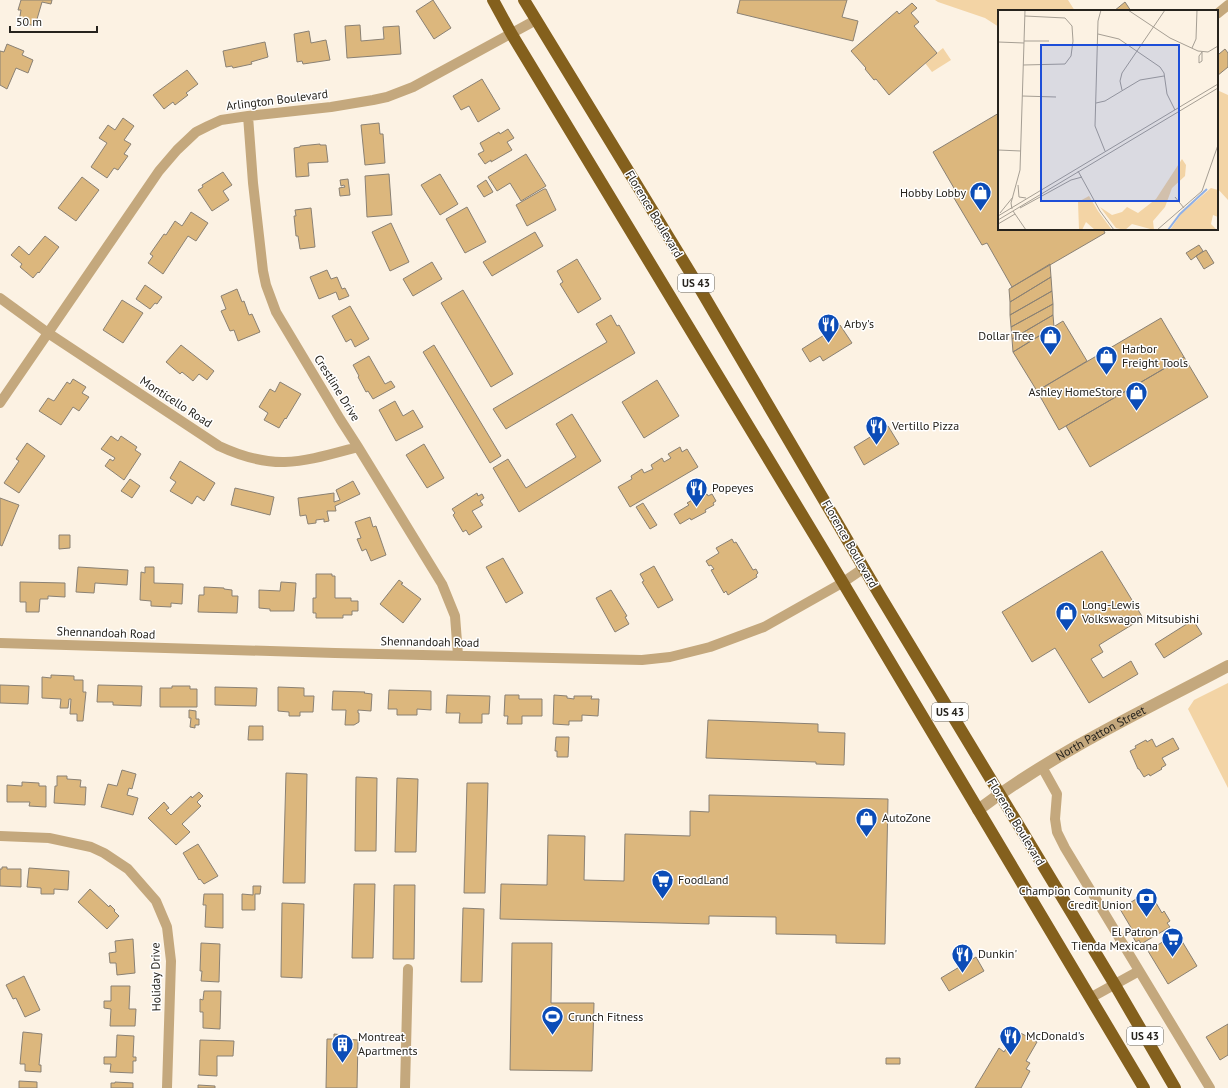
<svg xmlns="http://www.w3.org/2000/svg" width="1228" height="1088" font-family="'PT Sans',sans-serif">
<rect width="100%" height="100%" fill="#fcf2e3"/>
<!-- green -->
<path fill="#f3d4a5" d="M935,0h133l7,11h-76v16l-14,-9 -47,-16z
M943,48l8,12 -19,12 -7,-9z
M1217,90l11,5v105l-11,-12z
M1228,683v105l-40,-79 6,-9z"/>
<!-- building -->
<path fill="#dcb77d" stroke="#8a8174" d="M21,0h31l-1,4 -9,-2 -7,24 -16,-4 2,-12h-3z
M433,0l18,28 -17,11 -18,-28z
M740,0h107l-5,17 16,4 -5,20 -116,-28z
M1125,2l6,9h-17z
M912,3l5,5 -6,5 8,9 -5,4 23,27 -48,42 -13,-16 -2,1 -9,-11 1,-1 -15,-17 46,-40 2,3z
M360,25l1,16 23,-2 -1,-12 16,-1 2,28 -54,4 -2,-32z
M309,31l2,12 15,-3 4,20 -27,4 -1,-3 -5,1 -3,-28z
M265,42l3,15 -17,5 1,2 -19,4 -1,-2 -6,1 -3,-16z
M7,44l17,7 -2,4 11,5 -5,13 -12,-5 -9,21 -7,-4v-34l4,1z
M1225,49l3,4v14l-11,9v-25l2,3z
M187,70l11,14 -12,9 2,2 -13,10 -2,-3 -9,7 -11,-14z
M482,79l18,30 -22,13 -9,-16 -8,4 -8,-14z
M999,113v116h104l2,4 -93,54 -25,-44 -5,2 -28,-47 4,-3 -25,-43z
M123,118l11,8 -10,14 7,4 -7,10 4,2 -10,14 -4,-2 -7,10 -16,-11 16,-24 -8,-5 9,-13 7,5z
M379,123l1,11h3l2,29 -20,2 -4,-40z
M508,129l6,9 -7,4 5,8 -21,12v-2l-6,4 -7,-10 6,-3 -4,-8 19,-11 1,2z
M320,144v1h6l2,17 -20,1 1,13 -13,1 -2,-29 6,-1v-1z
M526,154l20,32 -25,15 -11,-18 -13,8 -9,-14z
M223,172l9,13 -9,6 6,9 -17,11 -14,-21 5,-3 -1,-2z
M389,174l3,41 -25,2 -2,-41z
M440,174l18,30 -18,11 -19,-30z
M82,177l17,13 -23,31 -18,-13z
M348,179l2,16 -10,1 -1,-8 6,-1 -1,-2 -3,1 -1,-6z
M486,180l7,12 -9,5 -7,-11z
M544,189h2l10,21 -29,16 -11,-21z
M467,207l19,35 -21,11 -19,-34z
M311,208l4,39 -15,2 -2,-13h-2l-2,-20h2l-1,-6z
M191,212l17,11 -12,18 -8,-5 -25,38 -15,-11 5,-7 -3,-2 14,-20 2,1 9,-14 7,5z
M391,223l18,39 -19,9 -18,-39z
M535,232l8,14 -51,30 -9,-14z
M45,236l14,11 -20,26 -1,-1 -5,6 -13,-11 2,-3 -11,-9 8,-9 10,9z
M1199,245l4,6 -12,9 -5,-7z
M1206,250l8,13 -10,6 -8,-13z
M577,259l24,40 -23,14 -18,-29 3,-2 -6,-11z
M432,262l10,17 -29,17 -10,-17z
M1050,264l1,13 -41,25 -1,-13z
M327,270l4,9 6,-2 5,12 3,-1 4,8 -10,4 -3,-8 -17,7 -9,-22z
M1051,277l1,14 -42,24v-13z
M145,285l17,12 -5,7 -2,-1 -5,6 -14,-10z
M237,289l5,13 2,-1 5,14 3,-1 8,18 -22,9 -4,-11 -4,1 -9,-20 5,-2 -5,-13z
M463,290l50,84 -22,13 -50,-84z
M1052,291l1,13 -42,23 -1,-12z
M122,300l21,13 -20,30 -20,-13z
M1053,304v11l-41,24 -1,-12z
M350,306l19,33 -14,8 -4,-8 -5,3 -14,-26z
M611,315l6,11 2,-1 16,28 -129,76 -13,-20 114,-67 -11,-18z
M1053,315l1,12 -41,25 -1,-13z
M1161,318l23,39 -125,73 -22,-39z
M1063,321l24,40 -50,30 -24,-39z
M840,325l12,18 -29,18 -3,-5 -10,6 -8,-13z
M181,345l33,26 -7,9 -8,-6 -6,7 -11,-9 -2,2 -14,-12z
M434,345l67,111 -11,7 -67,-111z
M369,356l16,28 6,-3 4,6 -22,12 -5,-8 -2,1 -8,-15 1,-1 -6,-11z
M1184,357l24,40 -118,70 -24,-41z
M73,379l13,8 -4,6 7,4 -10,14 -6,-4 -12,18 -22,-14 9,-13 6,3 13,-19 3,2z
M657,380l22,36 -35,22 -22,-36z
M280,382l21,12 -15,25 -1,-1 -6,10 -15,-8 4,-7 -9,-6 11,-18 5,3z
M395,401l8,15 10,-6 10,17 -27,14 -17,-31z
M572,414l29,47 -82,51 -26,-44 15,-9 18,29 50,-31 -20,-33z
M888,426l11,18 -35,21 -10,-18z
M111,436l7,5 3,-5 16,11 -2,3 6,4 -17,26 -19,-14 5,-7 3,2 2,-3 -14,-9z
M27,443l18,13 -26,37 -15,-10 15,-22 -3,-2z
M424,444l20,34 -17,10 -21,-33z
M680,447l2,5 5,-3 11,18 -68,40 -12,-20 14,-8 -1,-3 11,-7 2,4 9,-4 -2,-4 11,-7 2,4 7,-4 -3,-4z
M180,461l35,22 -11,18 -7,-5 -5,8 -22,-13 6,-9 -6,-4z
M130,479l10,7 -8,12 -11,-7z
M353,481l7,13 -25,12 1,5h-9l2,10 -5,1v-3l-8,1v3l-8,1 -2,-9 -6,1 -2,-18 36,-5v9l6,-2 -4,-10z
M235,488l39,9 -4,18 -39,-10z
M477,493l1,3 4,-2 2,4 -4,3 3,4 -11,6 10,16 -13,8 -3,-5 -3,2 -10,-17 2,-2 -3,-4z
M707,494l1,2 4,-2 4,7 -3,2 1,2 -9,5 1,2 -15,8 -1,-2 -10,6 -6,-10 15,-9 -2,-2 7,-4 1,2z
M0,498l19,7 -17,41 -2,-1z
M643,503l14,22 -7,4 -14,-22z
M370,517l3,10 3,-1 10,29 -15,6 -5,-12 -4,2 -5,-12 4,-1 -6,-16z
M59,535h11v13l-11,1z
M732,539l2,4 2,-1 17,28 3,-1 2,4 -2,2 1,2 -29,18 -2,-4 -2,2 -13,-23 3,-1 -3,-4 -2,1 -3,-5 13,-8 -3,-5z
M1102,551l41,67 -44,27 4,7 -12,7 12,19 28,-17 7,13 -49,29 -34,-55 -23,14 -30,-50z
M503,558l20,35 -17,10 -20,-36z
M654,566l19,34 -15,8 -16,-26 2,-1 -4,-7z
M78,567l50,3 -1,15 -32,-2 -1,10 -18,-1z
M145,567h9v16l29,1 -1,20 -11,-1v4l-20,-1v-5l-11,-1 1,-28 4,1z
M316,574h16v2h3v22h16v3h7v10h-6v4h-9v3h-27v-5h-3v-15h3z
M399,580l4,3 -2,1 20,15 -18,24 -23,-19z
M20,582l45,1v14l-17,-1v3h-8l-1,13h-13v-10h-6z
M281,582l15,1 -2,28h-24v-2l-11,-1v-18l21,1z
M204,587l20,1v1l8,1v6h6l-1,17 -39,-1 1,-17h5z
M611,590l16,26 -2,1 4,7 -14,8 -19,-34z
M1193,620l9,14 -38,24 -9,-14z
M51,675l23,1v4h9v12h3l-3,29h-6v-7h-7l1,-15h-2l-1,9h-8l1,-9 -19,-1v-21l9,1z
M0,685l29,1 -1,18 -28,-1z
M98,685l44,1 -1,20 -28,-1v-3h-16z
M172,686h18v3h7v18h-37v-19h12z
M215,687l42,1 -1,18 -41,-1z
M278,687l26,1v8h10l-1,16h-13v4h-11v-4l-11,-1z
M389,690l42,1v19l-14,-1v6h-20v-6h-9z
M333,691l32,1 -1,1 8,1 -1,17 -13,-1v3h1v9l-5,3h-9l1,-15h-14z
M447,695l43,1 -1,18h-7v9h-23l1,-10h-14z
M505,695h14v4h23v17h-20v8h-15l1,-8h-4z
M554,695l13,1v2l7,1v-3h18l-1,3h8l-1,17 -16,-1v6h-13v4l-16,-1z
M189,710l7,1v8h3v6h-4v3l-5,-1 1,-9h-2z
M708,720l110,4v8l27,1 -1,32 -28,-1v-2l-110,-4z
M249,726h14v14h-15z
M556,737h13l-1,20h-11v-6h-2z
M1173,738l6,11 -17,9 4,7 -5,3 1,1 -12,7 -1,-2 -5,3 -5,-8h-1l-8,-18 6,-3 -1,-2 11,-6 1,2 5,-3 4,8z
M122,770l14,4 -4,15 -3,-1 -2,7 11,3 -5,17 -32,-8 7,-23 9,2z
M286,773l21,1 -2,109h-22z
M57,776h10v3l14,1 -1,7h6l-1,18 -31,-2 1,-17h2z
M356,777l21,1 -1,73h-21z
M397,778l21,1 -2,73h-21z
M22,782l17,1v3h7v21l-17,-1 1,-4h-23v-17l15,1z
M467,783h21l-3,110h-21z
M199,792l4,4 -6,6 4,4 -19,18 8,8 -14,13 -28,-27 16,-16 5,6 -3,2 5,5 20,-19 1,2z
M709,795l179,4 -3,145 -49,-1v-8l-60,-1v-17l-67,-1v8l-209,-5 1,-35 46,1 1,-50 37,1 -1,44 40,1 1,-47 65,2v-25l19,1z
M198,844l20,32 -14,8 -4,-5 -1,1 -16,-27z
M2,867h5v2h14v18l-21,-1v-17h2z
M29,868l40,3 -1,19 -14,-1v5h-13v-6l-14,-1z
M354,884h21l-2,74h-21z
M394,885h21l-1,74h-21z
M253,886h8l-1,8h-5v16h-13v-16l11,1z
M90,889l19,18 1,-2 5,5 -1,1 5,5 -12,13 -29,-27z
M1149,891l13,22 2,-2 6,10 -3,2 3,4 -29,17 -2,-4 -3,2 -6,-10 3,-1 -13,-22z
M204,894h19v34l-18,-1 1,-22h-3z
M282,903l22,1 -2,74 -21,-1z
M463,908l21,1 -2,73h-21z
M1177,933l20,33 -29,18 -20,-33z
M133,939l2,34 -18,2 -1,-12h-6l-1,-10 7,-1 -1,-11z
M201,943l19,1 -1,38 -18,-1 1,-10h-2z
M512,943h40l-1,60h43l-2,68 -82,-1z
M976,957l8,14 -35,20 -8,-13z
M24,976l16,34 -15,7 -9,-19 -3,1 -7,-14z
M111,986h19l-1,23h7l-1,17h-25l1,-17 -7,-1v-7h7z
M204,991h17l-1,38 -17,-1v-16h-3v-13l3,1z
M1228,1024v31l-8,5 -14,-23z
M1017,1031l20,11 -11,19 4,2 -4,6 4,2 -9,17h-46l24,-40 5,4z
M23,1032l19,2 -3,31h2v7l-16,-1v-7h-5z
M334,1034l10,1v4l14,1 -1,48h-31l1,-49h7z
M117,1035l17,1 -1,21h3v4h-3v12l-23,-1 1,-8h-7v-7h12z
M200,1040l34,1 -1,15h-16v20l-18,-1z
M886,1058h14v6h-14z
M19,1081l18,1v6h-18z
M115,1082l18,1v5h-22v-5h4z
M198,1085l17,1v2h-17z"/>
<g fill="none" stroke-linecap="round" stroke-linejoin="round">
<!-- minor -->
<path stroke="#c4a87d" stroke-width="10" d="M1217,14l11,-9
M248,116l5,67 10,88 3,14 10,27 64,107 18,28 84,137 13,32 3,39
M0,298l48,35 171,113c56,26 83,16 139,1
M0,403l159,-232 18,-21 19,-18 12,-6 13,-6 27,-4 83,-9 42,-7 14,-3 26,-10 123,-67
M0,643l335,10 307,7 28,-3 40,-10 54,-20 78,-44 22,-15
M1042,767l15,27 -2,25 2,13 8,16 145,240
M0,836l49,2 42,9 13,6 24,16 28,32 11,26 4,34 -4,127
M1090,998l49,-27
M405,1088l3,-119"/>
<!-- tertiary -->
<path stroke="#c4a87d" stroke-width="12" id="s1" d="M978,810c77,-58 165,-99 250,-144"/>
<!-- trunk -->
<path stroke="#84601d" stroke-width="12" d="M493,0l18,33 316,523 317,532
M524,0l172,282 183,312 236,391 60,103"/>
</g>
<!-- icons -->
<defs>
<symbol id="shop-pin" viewBox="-11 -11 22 30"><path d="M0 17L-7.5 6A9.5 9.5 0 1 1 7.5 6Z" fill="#0b4cb7" stroke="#fff"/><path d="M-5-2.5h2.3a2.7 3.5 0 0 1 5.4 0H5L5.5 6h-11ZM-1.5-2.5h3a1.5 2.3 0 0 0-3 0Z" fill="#fff"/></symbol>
<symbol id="restaurant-pin" viewBox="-11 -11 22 30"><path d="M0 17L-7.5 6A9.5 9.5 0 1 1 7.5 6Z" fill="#0b4cb7" stroke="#fff"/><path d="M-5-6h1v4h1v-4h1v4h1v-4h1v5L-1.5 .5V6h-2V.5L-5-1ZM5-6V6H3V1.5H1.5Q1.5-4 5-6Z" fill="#fff"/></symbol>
<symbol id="supermarket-pin" viewBox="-11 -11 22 30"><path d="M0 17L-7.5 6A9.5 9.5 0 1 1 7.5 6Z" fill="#0b4cb7" stroke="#fff"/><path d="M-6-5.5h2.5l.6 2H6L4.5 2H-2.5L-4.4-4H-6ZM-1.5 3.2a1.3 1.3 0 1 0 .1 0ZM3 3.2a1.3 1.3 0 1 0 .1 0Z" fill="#fff"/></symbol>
<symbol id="bank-pin" viewBox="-11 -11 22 30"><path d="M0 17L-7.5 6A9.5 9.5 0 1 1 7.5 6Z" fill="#0b4cb7" stroke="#fff"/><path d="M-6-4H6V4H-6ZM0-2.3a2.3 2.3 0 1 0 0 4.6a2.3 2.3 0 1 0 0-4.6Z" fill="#fff"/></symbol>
<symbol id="stadium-pin" viewBox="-11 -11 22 30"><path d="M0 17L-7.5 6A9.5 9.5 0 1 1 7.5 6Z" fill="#0b4cb7" stroke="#fff"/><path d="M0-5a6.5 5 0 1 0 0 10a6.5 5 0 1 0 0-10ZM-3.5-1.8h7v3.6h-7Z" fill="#fff"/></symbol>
<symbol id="building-pin" viewBox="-11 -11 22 30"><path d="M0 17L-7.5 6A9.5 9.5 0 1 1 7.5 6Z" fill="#0b4cb7" stroke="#fff"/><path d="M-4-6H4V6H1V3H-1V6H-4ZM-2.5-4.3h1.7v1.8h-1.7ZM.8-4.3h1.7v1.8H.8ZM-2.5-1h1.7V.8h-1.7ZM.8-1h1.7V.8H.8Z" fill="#fff"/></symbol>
</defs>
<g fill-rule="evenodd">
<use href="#shop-pin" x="968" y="180" width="25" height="34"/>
<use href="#restaurant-pin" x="816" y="312" width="25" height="34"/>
<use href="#shop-pin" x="1038" y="324" width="25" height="34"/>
<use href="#shop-pin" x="1094" y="344" width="25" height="34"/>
<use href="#shop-pin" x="1124" y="380" width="25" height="34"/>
<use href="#restaurant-pin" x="864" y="414" width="25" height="34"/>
<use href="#restaurant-pin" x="684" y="476" width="25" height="34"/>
<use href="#shop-pin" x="1054" y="600" width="25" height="34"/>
<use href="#shop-pin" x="854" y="806" width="25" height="34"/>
<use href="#supermarket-pin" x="650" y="868" width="25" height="34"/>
<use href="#bank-pin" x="1134" y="886" width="25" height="34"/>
<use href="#supermarket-pin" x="1160" y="926" width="25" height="34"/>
<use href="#restaurant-pin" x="950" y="942" width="25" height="34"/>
<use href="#stadium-pin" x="540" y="1004" width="25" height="34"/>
<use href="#restaurant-pin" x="998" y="1024" width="25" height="34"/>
<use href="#building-pin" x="330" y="1032" width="25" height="34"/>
</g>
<g text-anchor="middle" stroke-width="3" stroke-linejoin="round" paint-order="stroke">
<!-- shield labels -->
<g fill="#fff" stroke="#676561" stroke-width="1">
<rect x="678" y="274" width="36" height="18" rx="3"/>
<rect x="932" y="703" width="36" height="18" rx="3"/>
<rect x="1127" y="1027" width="36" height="18" rx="3"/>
</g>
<g font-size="11" font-weight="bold" fill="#26231d">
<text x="696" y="287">US 43</text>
<text x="950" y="716">US 43</text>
<text x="1145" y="1040">US 43</text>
</g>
<!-- street labels -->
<g font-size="12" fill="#26231d" stroke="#fff">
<text transform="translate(277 100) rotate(-7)" y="4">Arlington Boulevard</text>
<text transform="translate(654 214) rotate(59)" y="4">Florence Boulevard</text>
<text transform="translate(337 388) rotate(58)" y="4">Crestline Drive</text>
<text transform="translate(176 402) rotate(33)" y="4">Monticello Road</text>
<text transform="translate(850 544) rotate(60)" y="4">Florence Boulevard</text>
<text transform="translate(106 633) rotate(2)" y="4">Shennandoah Road</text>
<text transform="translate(430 642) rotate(1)" y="4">Shennandoah Road</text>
<text dy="4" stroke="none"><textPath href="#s1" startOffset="145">North Patton Street</textPath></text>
<text transform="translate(1016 822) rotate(59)" y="4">Florence Boulevard</text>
<text transform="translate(156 977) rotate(-91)" y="4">Holiday Drive</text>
</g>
<!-- poi labels -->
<g font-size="12" fill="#26231d" stroke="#fff" text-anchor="start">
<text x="966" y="197" text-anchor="end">Hobby Lobby</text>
<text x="844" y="328">Arby's</text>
<text x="1034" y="340" text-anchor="end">Dollar Tree</text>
<text x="1122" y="353">Harbor<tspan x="1122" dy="14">Freight Tools</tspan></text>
<text x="1122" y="396" text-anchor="end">Ashley HomeStore</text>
<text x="892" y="430">Vertillo Pizza</text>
<text x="712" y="492">Popeyes</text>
<text x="1082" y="609">Long-Lewis<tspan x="1082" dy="14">Volkswagon Mitsubishi</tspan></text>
<text x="882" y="822">AutoZone</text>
<text x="678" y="884">FoodLand</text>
<text x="1132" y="895" text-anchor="end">Champion Community<tspan x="1132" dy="14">Credit Union</tspan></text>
<text x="1158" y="936" text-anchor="end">El Patron<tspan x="1158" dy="14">Tienda Mexicana</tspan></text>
<text x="978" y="958">Dunkin'</text>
<text x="568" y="1021">Crunch Fitness</text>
<text x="1026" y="1040">McDonald's</text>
<text x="358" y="1041">Montreat<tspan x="358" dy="14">Apartments</tspan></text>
</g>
</g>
<!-- overview -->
<g transform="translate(998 10)">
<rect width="220" height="220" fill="#fcf2e3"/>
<path d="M184,149l4,6 -1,11 -13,12 -7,19 -12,14 1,9 -22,-6 -7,6 -9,-2 -16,-21 12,8 10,-3 5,-5 11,6 18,-14zM213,178l7,2v27l-5,-2 -2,9 6,6h-47l11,-16zM91,186l9,15 14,19h-17l-9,-8 -4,8h-3l-1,-28z" fill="#f3d4a5"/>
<path fill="none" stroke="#90b0e6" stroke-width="2" d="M170,220l12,-16 27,-25"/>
<path fill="none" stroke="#a69f94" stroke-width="1" d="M103,0l-3,11 -3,105 10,25M130,0l42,28 28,13 10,1 10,-6M100,24l21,5 41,28 4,6 3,21 8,16M26,31h25M0,32l26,1M194,38l4,-9 1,-29M204,42v9l-3,2v-7zM25,55l42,-1 6,-8 2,-15 -1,-15 -7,-8 -40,-2M124,80l-2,-9 2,-8 43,-63M24,86l34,1M98,93l9,-2 35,-21 24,-4M0,140l23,1M80,161l22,40 14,19M20,175l1,12 7,1M177,187l9,11M22,198l51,-28 11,-3M14,199l-1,-6 9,-33 5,-160M15,201l13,19M2,203l13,-16M0,206l220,-132M0,210l220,-132M0,214l17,-10M159,220l45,-39 16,-46"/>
<path fill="#1d4ed8" fill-opacity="0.15" stroke="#1d4ed8" stroke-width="2" d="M43,35h138v156h-138z"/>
<rect width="220" height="220" fill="none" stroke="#26231d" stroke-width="2"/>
</g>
<!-- scale -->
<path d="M10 26v6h87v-6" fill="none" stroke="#26231d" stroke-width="2"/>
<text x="16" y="26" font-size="12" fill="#26231d" stroke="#ffffff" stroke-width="3" paint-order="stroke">50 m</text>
</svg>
